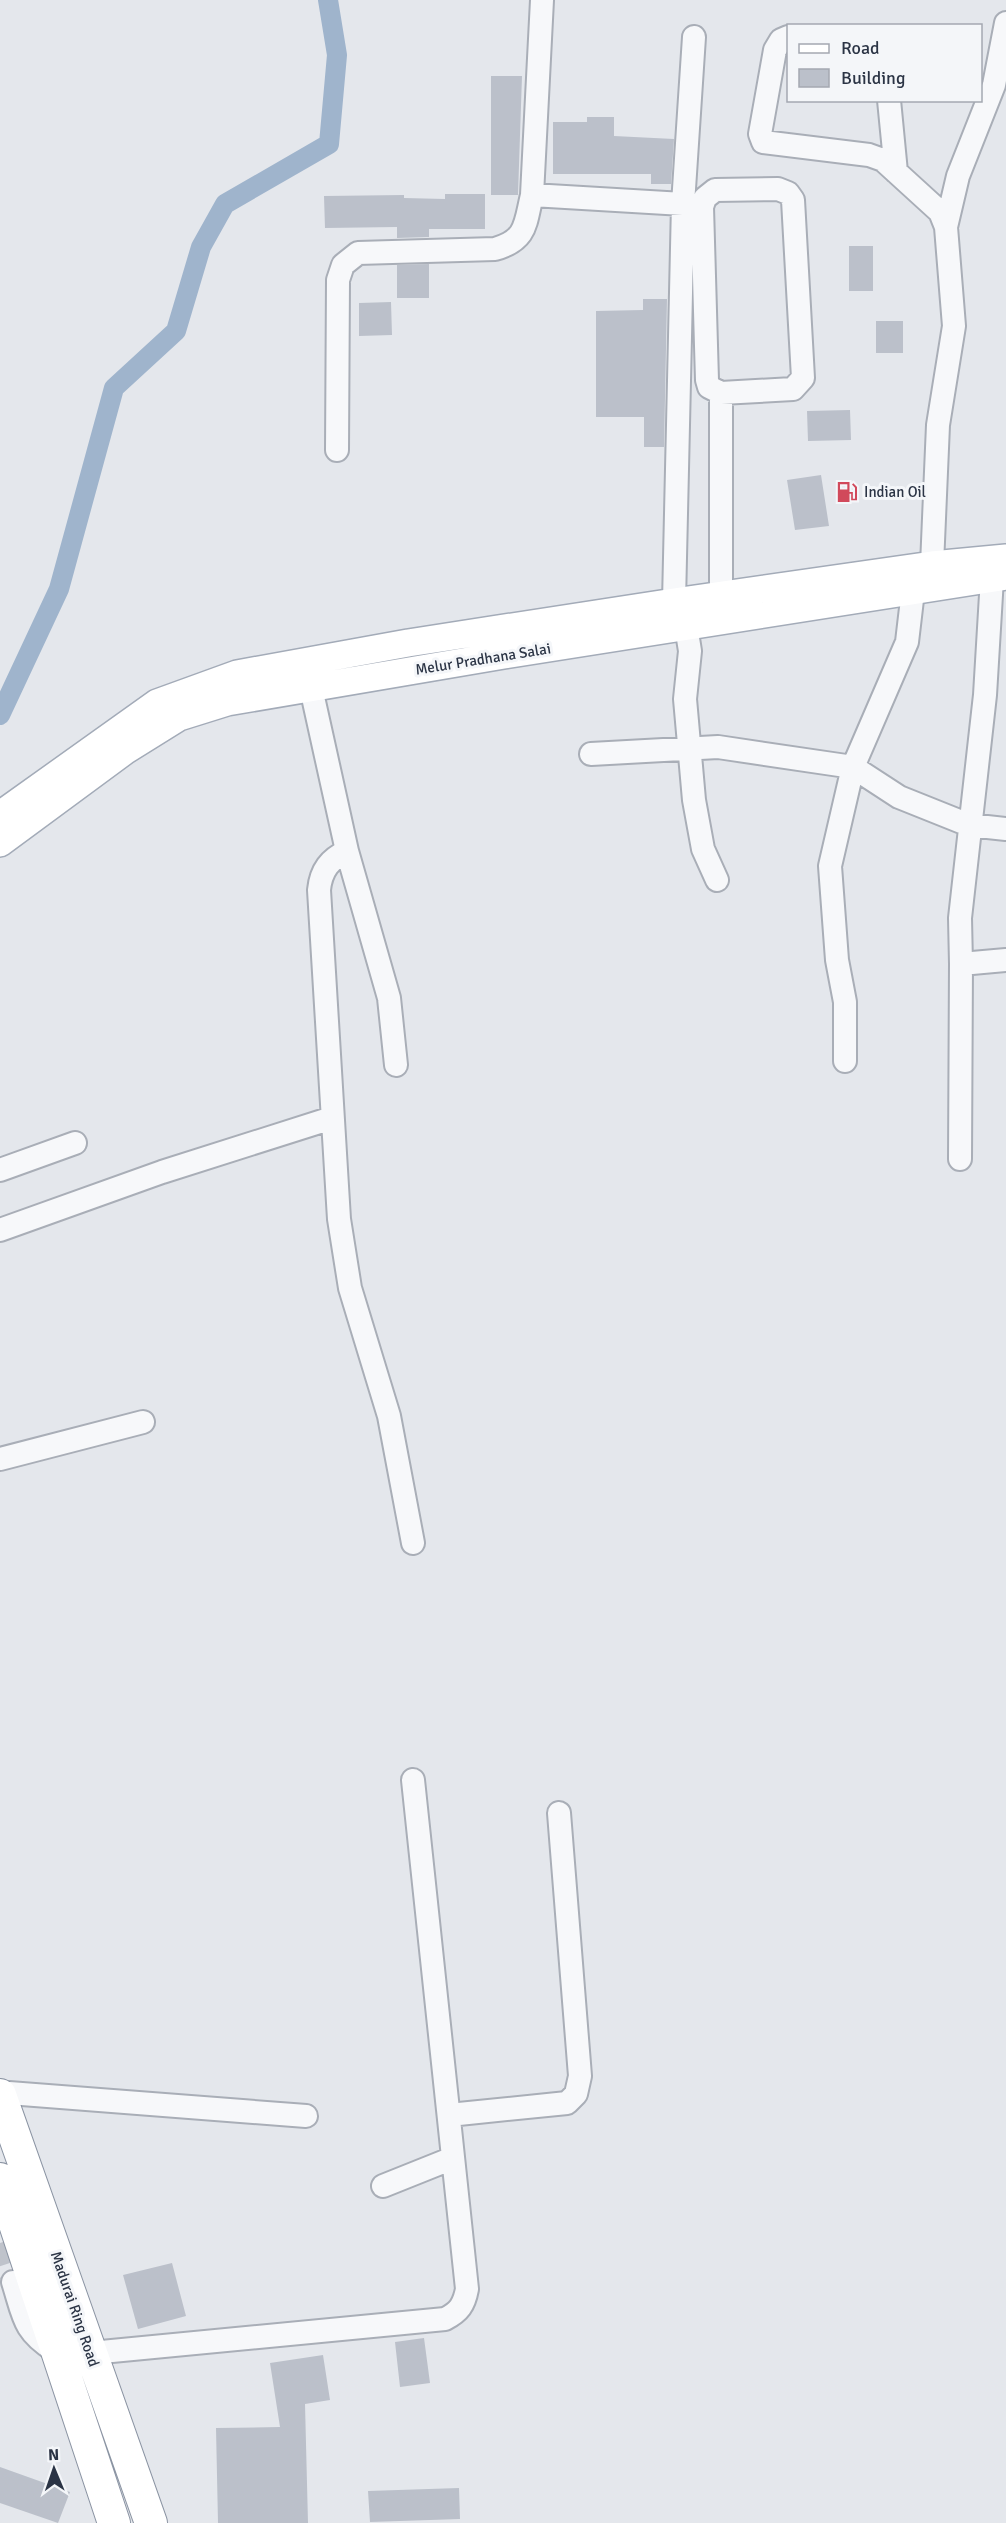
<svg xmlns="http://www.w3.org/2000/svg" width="1006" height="2523" font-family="Signika,sans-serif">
<rect width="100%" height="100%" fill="#e4e7ec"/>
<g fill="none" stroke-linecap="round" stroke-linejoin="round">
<!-- canal -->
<path stroke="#9fb4cc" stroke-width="20" d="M0,715l59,-126 55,-201 62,-57 25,-84 24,-43 104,-60 8,-89 -9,-55"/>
</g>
<!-- building -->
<path fill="#bbc0ca" d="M491,76h31l-4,119h-27z
M587,117h27v19l60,3 -3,45h-20v-10h-98v-52h34z
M445,194h40v35h-56v8l-32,1v-11l-72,1 -1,-32 80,-1v3l41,1z
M849,246h24v45h-24z
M429,264v34h-32v-33z
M643,299h24l-3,148h-20v-30h-48v-106l47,-1z
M391,302l1,33 -33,1v-33z
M876,321h27v32h-27z
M850,410l1,30 -43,1 -1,-30z
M821,475l8,51 -34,4 -8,-50z
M172,2263l14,53 -48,13 -15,-54z
M424,2338l6,45 -30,4 -5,-45z
M323,2355l7,45 -25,4 3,119h-90l-2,-95 64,-1 -10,-64z
M0,2467l70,25 -12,31 -58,-20z
M459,2488l1,31 -90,3 -2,-31z"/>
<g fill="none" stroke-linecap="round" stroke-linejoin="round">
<!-- minor-tunnel -->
<path stroke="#bfc3cb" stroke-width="22" stroke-dasharray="22 11" stroke-linecap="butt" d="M0,2243l13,39"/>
<defs>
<path id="minor" d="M542,0l-10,195 151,9
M788,37l-7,3 -6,10 -15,84 3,8 106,13 14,5 57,52 6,15 8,99 -16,99 -6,140
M889,100l7,72
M946,227l12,-51 36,-91 12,-62
M337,450l1,-170 5,-15 15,-12 137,-4c32,-9 30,-25 37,-54
M721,596v-203l-12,-6 -2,-7 -5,-173 3,-9 10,-8 63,-1 10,4 5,7 10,178 -10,11 -72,4
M674,602l9,-398 11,-167
M686,626l4,25 -5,48 9,101 9,49 14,31
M311,688l36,163c-17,8 -26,19 -28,39l20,329 11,69 39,128 24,127
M591,754l127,-7 135,20 54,-125 6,-51
M347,851l42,147 7,67
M961,964l-1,-46 25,-223 7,-117
M845,1061v-59l-8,-42 -7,-94 23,-99 46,30 70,28 37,4
M960,1159l1,-195 45,-4
M0,1170l75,-27
M0,1230l162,-58 170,-54
M0,1459l143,-37
M9,2093l297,23
M449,2115l118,-12 9,-9 4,-18 -21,-263
M383,2186l70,-28
M13,2282c11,35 10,49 42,69
M91,2353l354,-34c14,-7 19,-14 22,-30l-54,-509"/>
<path id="major" d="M0,815l157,-112 80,-29 171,-31 266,-41 258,-37 74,-7
M0,843l126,-93 53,-33 48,-15 277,-47 502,-79"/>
<path id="highway" d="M0,2095l151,428
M0,2179l114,344"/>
</defs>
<!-- minor casing -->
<use href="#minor" stroke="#a9aeb7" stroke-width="26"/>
<!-- major casing -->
<use href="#major" stroke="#a3abb8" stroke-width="30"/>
<!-- highway casing -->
<use href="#highway" stroke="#8b94a3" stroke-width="34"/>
<!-- minor -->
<use href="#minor" stroke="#f7f8fa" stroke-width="22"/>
<!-- major -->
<use href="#major" stroke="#fff" stroke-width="27"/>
<!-- highway -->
<use href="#highway" stroke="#fff" stroke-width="32"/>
</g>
<!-- icons -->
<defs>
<symbol id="fuel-bare" viewBox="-9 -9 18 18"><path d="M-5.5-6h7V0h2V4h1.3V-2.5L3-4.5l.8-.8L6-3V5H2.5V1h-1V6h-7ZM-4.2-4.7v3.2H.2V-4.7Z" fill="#d1495b" stroke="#f4f6f9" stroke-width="2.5" paint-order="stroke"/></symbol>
</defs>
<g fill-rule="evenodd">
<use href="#fuel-bare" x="832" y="477" width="30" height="30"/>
</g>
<g text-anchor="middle" stroke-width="6" stroke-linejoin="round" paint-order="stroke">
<!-- poi labels -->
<g font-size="15" fill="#2b3445" stroke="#f4f6f9" text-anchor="start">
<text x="864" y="497">Indian Oil</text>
</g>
<!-- street labels -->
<g font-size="15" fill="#2b3445" stroke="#f4f6f9">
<text transform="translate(483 659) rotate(-9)" y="5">Melur Pradhana Salai</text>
<text transform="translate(75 2309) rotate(71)" y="5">Madurai Ring Road</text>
</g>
</g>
<!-- legend -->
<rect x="787" y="24" width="195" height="78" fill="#f4f6f9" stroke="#a4a8b1" stroke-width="1.5"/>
<rect x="799" y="44" width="30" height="9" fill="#ffffff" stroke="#a4a8b1" stroke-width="1.5"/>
<text x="841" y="54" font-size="18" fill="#2b3445">Road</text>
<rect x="799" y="69" width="30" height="18" fill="#bbc0ca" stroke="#a4a8b1" stroke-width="1.5"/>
<text x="841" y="84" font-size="18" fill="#2b3445">Building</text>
<!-- north arrow -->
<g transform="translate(54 2469) rotate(358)" stroke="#f4f6f9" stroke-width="4.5" paint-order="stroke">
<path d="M0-4.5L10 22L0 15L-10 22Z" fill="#2b3445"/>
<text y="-9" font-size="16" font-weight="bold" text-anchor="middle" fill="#2b3445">N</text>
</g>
</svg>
